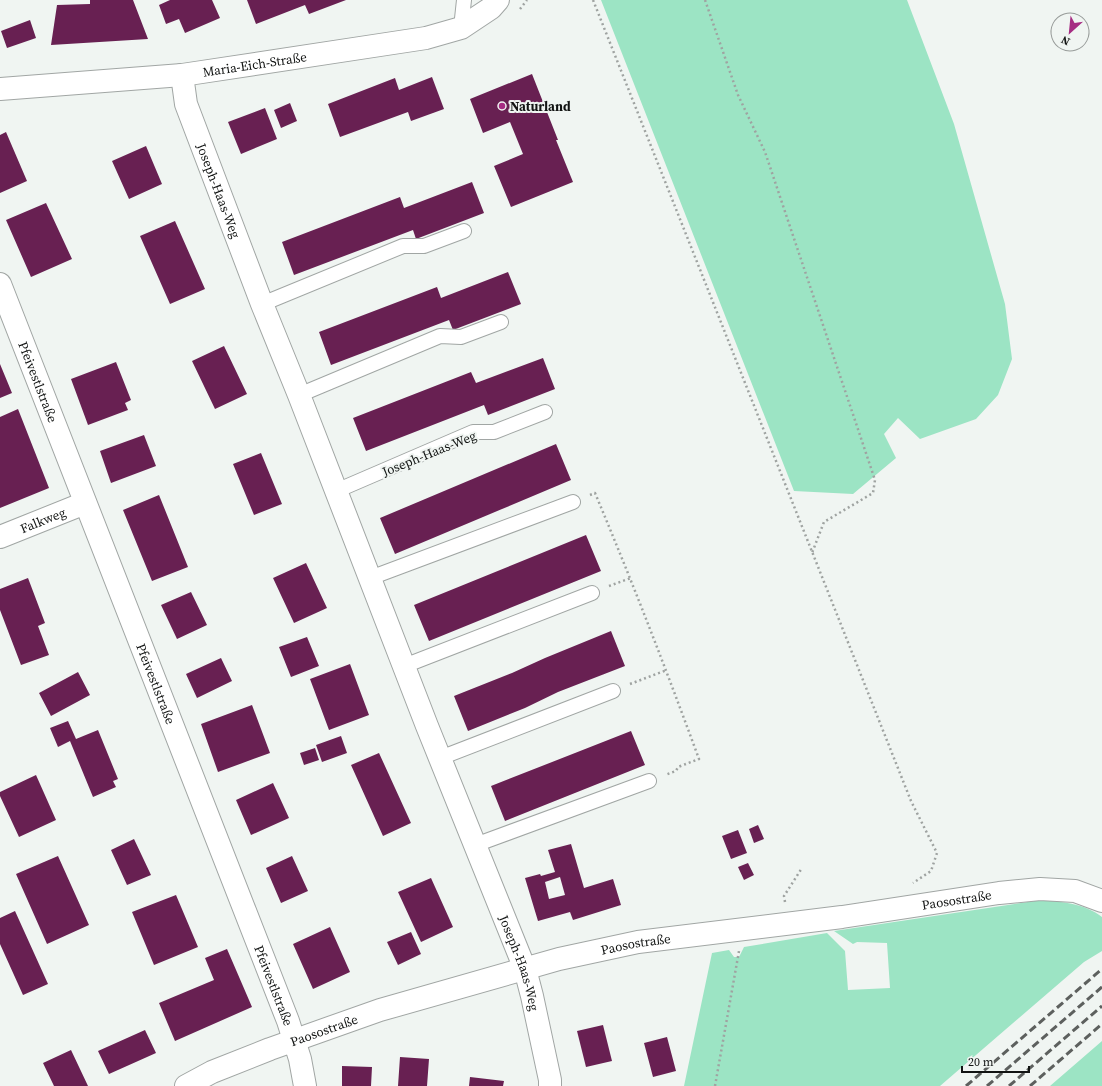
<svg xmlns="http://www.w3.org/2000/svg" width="1102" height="1086" font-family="'Source Serif 4',serif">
<rect width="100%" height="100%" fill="#f0f5f2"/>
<!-- green -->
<path fill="#9ce4c4" d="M601,0h306l47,124 51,180 7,55 -14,36 -22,24 -56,20 -22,-21 -14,16 12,24 -43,36 -59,-3z
M1041,900c21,2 43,3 61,17v34l-18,11 -144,124h-256l28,-133 17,-3 5,7h5l5,-10 83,-14 18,18 3,39 42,-2 -3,-45 -30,-1 -4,2 -19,-13z
M1102,1041v45h-52z"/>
<!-- building -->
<path fill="#682052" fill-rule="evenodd" d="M90,0h43l15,39 -97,6 6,-40 33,-1z
M170,0h42l8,18 -35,15 -6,-14 -13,5 -7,-19z
M247,0h99l-37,14 -4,-9 -49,19z
M30,20l6,18 -29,10 -6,-17z
M532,74l26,66h-2l17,42 -62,25 -17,-41 29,-12 -13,-32 -27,11 -13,-34z
M432,77l12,32 -33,12 -3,-9 -68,25 -12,-33 67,-26 4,12z
M290,103l7,18 -16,7 -7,-18z
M265,108l12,31 -36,15 -13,-32z
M6,132l21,49 -27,12v-58z
M146,146l16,38 -33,15 -17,-38z
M472,182l12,31 -68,26 -3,-9 -119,45 -12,-33 118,-45 4,11z
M46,203l26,56 -41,18 -25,-57z
M175,221l30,68 -35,15 -30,-68z
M508,272l13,32 -68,26 -4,-10 -118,45 -12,-33 118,-45 4,11z
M224,346l23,48 -32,15 -23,-48z
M543,358l12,31 -67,26 -4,-10 -118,46 -13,-33 118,-46 5,11z
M116,362l15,38 -6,3 3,7 -40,15 -17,-46z
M0,364l12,29 -12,5z
M18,409l31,79 -49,20v-91z
M144,435l12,31 -45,17 -11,-32z
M556,444l15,36 -176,74 -15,-36z
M261,453l21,51 -28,11 -21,-51z
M159,495l29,72 -36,14 -29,-71z
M586,535l15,36 -172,70 -15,-36z
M306,563l21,45 -33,15 -21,-45z
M28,578l17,45 -7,3 11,29 -28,10 -21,-55v-21z
M191,592l16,33 -30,14 -16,-34z
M611,631l14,35 -67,26 -33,16 -57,23 -14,-35 58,-23 33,-15z
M307,637l12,29 -28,11 -12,-30z
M221,658l11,23 -35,17 -11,-24z
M350,664l19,51 -40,15 -19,-51z
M78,672l12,23 -39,21 -12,-23z
M252,705l18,48 -52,19 -17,-48z
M68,721l8,18 22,-9 20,49 -5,2 3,6 -23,10 -23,-56 -12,6 -8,-19z
M631,731l14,34 -140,56 -14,-35z
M341,736l6,17 -25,9 -6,-17z
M315,748l4,12 -15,5 -4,-12z
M379,753l32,70 -28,13 -32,-71z
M36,775l20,45 -37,17 -19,-41v-4z
M273,783l16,35 -38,17 -15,-35z
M758,825l6,14 -10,4 -5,-14z
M738,830l9,23 -16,6 -9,-23z
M134,839l17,36 -24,10 -16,-35z
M571,844l13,44 29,-9 8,26 -48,15 -3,-8 -32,9 -13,-43 15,-4 1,2 14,-4 -7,-22zM560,877l5,18 -16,4 -4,-17z
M58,856l31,69 -42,19 -31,-70z
M292,856l16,35 -27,12 -15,-35z
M748,863l6,12 -10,5 -6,-13z
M431,878l22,49 -32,15 -23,-50z
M176,895l22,52 -44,18 -22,-53z
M15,911l33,73 -25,11 -23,-51v-26z
M330,927l20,45 -37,17 -20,-45z
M411,932l10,22 -23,11 -11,-23z
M227,949l25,58 -77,34 -16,-38 55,-23 -9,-22z
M603,1025l9,36 -26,6 -9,-36z
M145,1030l11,23 -47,21 -11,-23z
M667,1037l9,34 -23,6 -9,-34z
M71,1050l17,36h-34l-11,-23z
M400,1057l29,2 -2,27h-29z
M342,1066l30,1 -1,19h-29z
M470,1077l34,4 -1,5h-34z"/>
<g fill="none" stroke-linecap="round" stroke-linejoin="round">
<defs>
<path id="service" d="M461,28l3,-28
M262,304l141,-58h21l40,-15
M299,395l141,-59 21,1 40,-15
M336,491l137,-59h21l51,-20
M370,578l203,-76
M404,666l188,-73
M440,758l173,-67
M475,845l174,-64"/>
<g id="minor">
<path id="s1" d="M182,75l4,29 76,200 37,91 128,331 98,243 7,27 18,84v6"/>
<path id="s2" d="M0,284l288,737 12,38 5,27"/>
<path id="s3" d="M0,537l85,-34"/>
<path id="s4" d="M186,1086l26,-14 58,-23 110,-39 179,-51 79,-17 204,-25 157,-24 41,-4 35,2 27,10"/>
</g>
<g id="tertiary">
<path id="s5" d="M0,89l182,-14 244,-37 35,-10 30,-20 7,-8"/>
</g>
</defs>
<!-- service casing -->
<use href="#service" stroke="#a1a6a4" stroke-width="16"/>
<!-- minor casing -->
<use href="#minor" stroke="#a1a6a4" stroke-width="24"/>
<!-- tertiary casing -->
<use href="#tertiary" stroke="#a1a6a4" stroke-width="24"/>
<!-- path -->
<path stroke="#9fa3a1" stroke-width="2.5" stroke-dasharray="2 3" stroke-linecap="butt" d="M593,0l318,801 26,52 -6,18 -18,12
M705,0l33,95 27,57 110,328 -2,13 -49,29 -12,31
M520,9l7,-9
M590,495l5,-2c37,88 71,176 104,266l-21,8 -2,4 -11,4
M609,586l22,-8
M630,684l37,-14
M785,902l-1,-6 18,-28
M715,1086l24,-135"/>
<!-- service -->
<use href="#service" stroke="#fff" stroke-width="14"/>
<!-- minor -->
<use href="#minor" stroke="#fff" stroke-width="22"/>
<!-- tertiary -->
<use href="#tertiary" stroke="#fff" stroke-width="22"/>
<!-- rail -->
<path stroke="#5d605e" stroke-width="3" stroke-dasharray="8 4" stroke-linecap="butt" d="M966,1086l136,-117
M987,1086l115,-99
M1009,1086l93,-80
M1030,1086l72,-62"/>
</g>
<!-- markers -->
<circle fill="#a62d83" stroke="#f0f5f2" stroke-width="1.5" cx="502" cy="106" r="4"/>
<g text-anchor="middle" stroke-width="4" stroke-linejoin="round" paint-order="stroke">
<!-- street labels -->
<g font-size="13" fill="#121413" stroke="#f0f5f2">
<text dy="5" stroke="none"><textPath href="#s5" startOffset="256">Maria-Eich-Straße</textPath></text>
<text dy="5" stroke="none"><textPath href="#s1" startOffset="122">Joseph-Haas-Weg</textPath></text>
<text dy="5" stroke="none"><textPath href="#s2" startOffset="105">Pfeivestlstraße</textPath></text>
<text transform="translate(429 453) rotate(-22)" y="5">Joseph-Haas-Weg</text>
<text dy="5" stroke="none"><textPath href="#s3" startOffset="46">Falkweg</textPath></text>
<text dy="5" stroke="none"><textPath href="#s2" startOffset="429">Pfeivestlstraße</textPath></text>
<text dy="5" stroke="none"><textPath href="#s4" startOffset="797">Paosostraße</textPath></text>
<text dy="5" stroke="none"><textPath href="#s4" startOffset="473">Paosostraße</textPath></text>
<text dy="5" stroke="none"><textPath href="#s1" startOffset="951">Joseph-Haas-Weg</textPath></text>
<text dy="5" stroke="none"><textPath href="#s2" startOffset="753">Pfeivestlstraße</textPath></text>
<text dy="5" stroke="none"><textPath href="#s4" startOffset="149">Paosostraße</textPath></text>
</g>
<!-- poi labels -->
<g font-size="13" font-weight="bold" fill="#121413" stroke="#f0f5f2" text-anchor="start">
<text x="510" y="111">Naturland</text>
</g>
</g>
<!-- north arrow -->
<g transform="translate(1070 32) rotate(207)"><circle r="19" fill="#f0f5f2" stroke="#979b99"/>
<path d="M0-3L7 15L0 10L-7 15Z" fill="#a62d83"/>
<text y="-6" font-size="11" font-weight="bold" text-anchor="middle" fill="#121413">N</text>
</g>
<!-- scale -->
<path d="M962 1066v6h67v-6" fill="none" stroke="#121413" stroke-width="2"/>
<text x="968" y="1066" font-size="12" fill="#121413" stroke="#f0f5f2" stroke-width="3" paint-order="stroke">20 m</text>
</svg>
